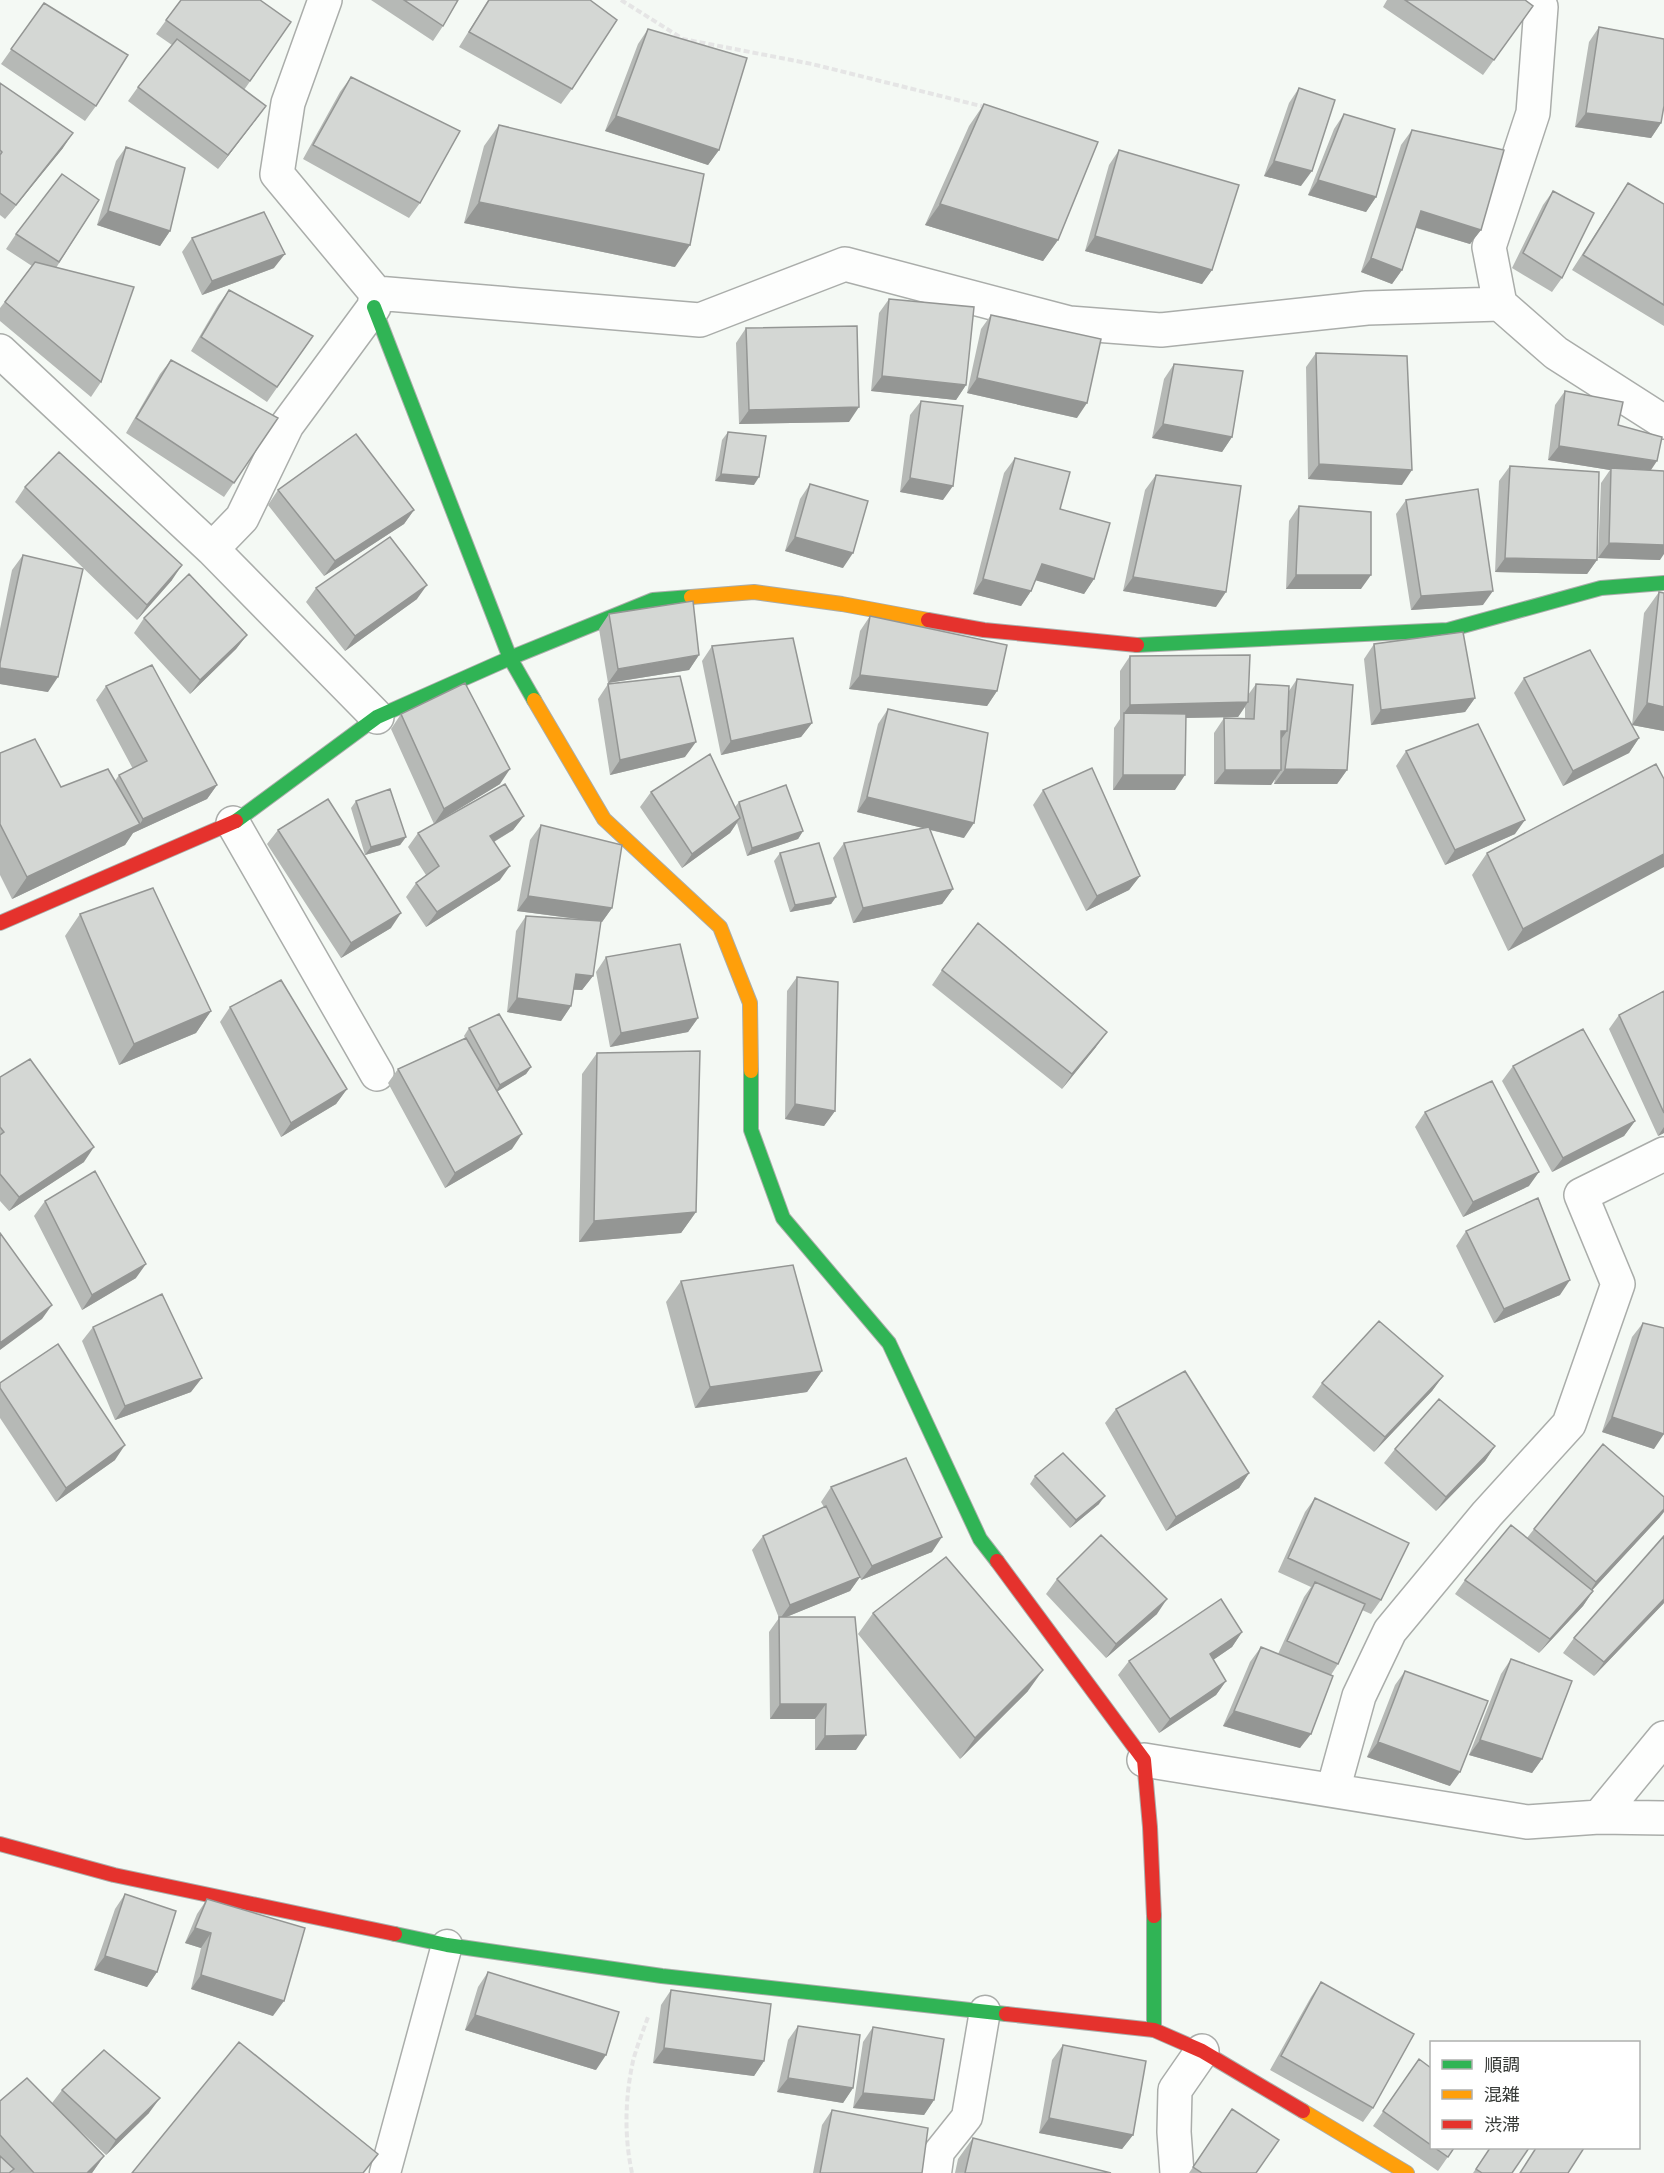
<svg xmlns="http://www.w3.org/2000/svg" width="1664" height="2173" font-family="'Alegreya Sans','Noto Sans JP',sans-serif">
<rect width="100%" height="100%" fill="#f4f9f4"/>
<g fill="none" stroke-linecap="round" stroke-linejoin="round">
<defs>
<path id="lane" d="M385,2173l62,-228
M936,2173l3,-21 28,-35 18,-106"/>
<path id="street" d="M1534,0l7,7 -8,106 -44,134 11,57 56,49 108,69
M376,293l324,27 145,-56 224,59 92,7 206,-22 133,-4
M0,351l212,198 165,168
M212,549l30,-31 45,-93 87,-118 2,-14 -99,-119 11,-71 37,-103
M233,823l144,251
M1144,1760l383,62 72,-5 65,1
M1333,1790l26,-94 31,-65 97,-117 82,-90 49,-140 -37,-89 83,-41
M1599,1817l65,-79
M1177,2173l-3,-41 1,-42 27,-39"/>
<path id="fast" d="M374,307l136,351 24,42
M1137,645l311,-15 153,-42 63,-5
M236,821l141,-104 133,-59 143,-58 38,-3
M751,1071v59l32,88 106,125 91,196 17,22
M1154,1916v114
M395,1934l52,11 215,31 344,38"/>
<path id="slow" d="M691,597l63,-5 88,12 86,16
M534,700l70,119 116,108 30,76 1,68
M1303,2111l104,62"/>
<path id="jam" d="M928,620l56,10 153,15
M0,923l236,-102
M997,1561l147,199 6,67 4,89
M0,1844l114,31 281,59
M1006,2014l148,16 48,21 101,60"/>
</defs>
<!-- lane casing -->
<use href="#lane" stroke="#aaadaa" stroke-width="33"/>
<!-- street casing -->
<use href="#street" stroke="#aaadaa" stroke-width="36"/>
<!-- fast casing -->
<use href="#fast" stroke="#aaadaa" stroke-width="16"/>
<!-- slow casing -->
<use href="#slow" stroke="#aaadaa" stroke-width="16"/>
<!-- jam casing -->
<use href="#jam" stroke="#aaadaa" stroke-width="16"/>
<!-- path -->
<path stroke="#e5e5e5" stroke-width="4" stroke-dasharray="6 3" stroke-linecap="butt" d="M621,0l62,39 129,25 173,43
M632,2173c-8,-37 -7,-75 1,-112 4,-15 10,-30 15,-44"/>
<!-- lane -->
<use href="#lane" stroke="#fdfefd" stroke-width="30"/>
<!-- street -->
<use href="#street" stroke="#fdfefd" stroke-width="33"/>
<!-- fast -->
<use href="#fast" stroke="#30b455" stroke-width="14"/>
<!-- slow -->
<use href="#slow" stroke="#ff9f0a" stroke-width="14"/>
<!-- jam -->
<use href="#jam" stroke="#e5322d" stroke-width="14"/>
</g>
<!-- wall -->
<path fill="#b6b9b6" d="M181,0l110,22 -47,68 22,16 -48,63 -90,-68 10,-14 34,-42 -16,-11z
M371,0h87l-15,26 -10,15z
M488,0h102l-18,89 -11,15 -102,-57z
M1387,0h138l8,6 -50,69 -100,-68z
M44,3l52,103 -11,15 -84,-57z
M1599,27l62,96 -10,15 -76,-11 14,-85z
M648,29l71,121 -11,15 -103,-34 33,-87z
M351,77l69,126 -11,15 -106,-59 37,-67z
M0,83l63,65 -58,71 -5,-4z
M1299,88l2,98 -37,-10 25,-73z
M984,104l74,136 -15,21 -118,-36 44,-99z
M1344,114l32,83 -10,15 -58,-17 26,-66z
M499,125l176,142 -211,-44 20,-77z
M1412,130l69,100 -11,14 -54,-16 -14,42 -10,14 -31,-12 40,-127z
M126,147l44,84 -10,15 -63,-21 19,-64z
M1119,150l93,120 -10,14 -117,-33 24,-86z
M1628,183l36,21v122l-92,-56z
M1553,191l9,87 -10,14 -40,-24 31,-63z
M99,200l-43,68 45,114 -10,15 -91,-76v-13l32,-42 -26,-17 10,-15z
M192,238l82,30 -72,27 -20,-43z
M229,290l84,46 -46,66 -76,-51 27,-46z
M889,299l77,86 -10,15 -85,-9 8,-78z
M991,315l86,103 -110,-25 14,-64z
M746,328l103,94 -110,2 -3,-81z
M1316,353l86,132 -94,-6 -2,-112z
M171,360l107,58 -54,79 -98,-64 34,-59z
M1174,364l58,73 -10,15 -70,-14 12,-59z
M1565,391l53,34 33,45 9,90 -62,-2 3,-75 9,-13 -62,-10 7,-55z
M921,401l22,99 -43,-8 10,-77z
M728,432l26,53 -39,-4 7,-41z
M1015,458l45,51 34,70 -10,15 -48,-14 -5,11 -10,15 -48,-12 31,-121z
M1510,466l87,94 -10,14 -92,-2 4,-91z
M1156,475l60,132 -93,-16 22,-101z
M810,484l33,84 -58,-17 15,-52z
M25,487l147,93 -35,40 -122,-118z
M278,490l136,20 -10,14 -80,52 -56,-71z
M1406,500l77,105 -72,5 -15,-96z
M1299,506l62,83h-75l3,-68z
M23,555l25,137 -48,-8v-55l12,-59z
M316,588l101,11 -72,52 -39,-49z
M1659,592l5,139 -32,-6 12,-112z
M609,614l90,41 -10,15 -81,13 -9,-54z
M870,616l127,75 -10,15 -138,-17 11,-58z
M144,618l103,17 -11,14 -46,45 -56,-61z
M1374,644l101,54 -10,14 -94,13 -7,-66z
M712,646l100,77 -11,14 -80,18 -19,-94z
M1130,656l118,39 8,-11 33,7 8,-12 50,91 -10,14h-63l1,-5 -4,6 -57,-1v-51l10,-15 21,1v-12l-7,10 -52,1 -11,72h-62l1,-62 6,-9v-48z
M1524,678l115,60 -10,15 -66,33 -49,-93z
M608,684l77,73 -75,18 -12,-76z
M106,686l111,99 -10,14 -74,34 -8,12 -113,54 -12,-24v-122l61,34 54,-6 4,-6 14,-6 -37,-69z
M888,709l76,129 -34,-8 23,59 -11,15 -89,19 -20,-65 11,-15 79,-15 -66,-16 21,-88z
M401,714l99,70 -66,40 -43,-95z
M1406,751l109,83 -70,31 -49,-99z
M1656,764l-148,187 -36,-76 15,-22z
M1043,790l97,86 -11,14 -43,21 -53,-106z
M651,792l84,15 4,-5 64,29 -5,8 -51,17 -10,-33 -7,10 -48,35 -42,-61z
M356,801l50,36 -6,8 -35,10 -14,-47z
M524,816l-11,14 -19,12 6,38 -74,47 -20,-30 10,-14 10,-8 -18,-28 10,-14z
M541,825l71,83 -10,14h-1l-8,54 -11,14h-8l-3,16 -10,15 -54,-9 9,-81 10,-15 59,4 -68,-9 13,-71z
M278,830l113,98 -50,30 -74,-114z
M780,853l56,44 -5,7 -41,8 -16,-51z
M80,914l131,97 -15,22 -77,32 -54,-129z
M606,957l92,61 -10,14 -78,15 -14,-75z
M942,970l154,77 -34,42 -130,-104z
M797,977l38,134 -11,15 -39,-7 2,-128z
M1664,991v142l-6,3 -49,-107 10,-14z
M230,1007l117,82 -11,15 -55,33 -61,-115z
M469,1028l62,39 -5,7 -29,17 15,58 -67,39 -57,-105 10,-14 67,-31 -1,-2z
M597,1053l99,159 -15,21 -102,9 3,-168z
M1513,1066l122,55 -11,15 -72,36 -50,-91z
M0,1077l84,85 -75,49 -9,-10z
M1425,1112l104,74 -66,31 -48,-90z
M45,1201l91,77 -54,32 -48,-94z
M1466,1231l94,64 -66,28 -38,-77z
M681,1281l141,90 -15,21 -112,16 -29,-106z
M1643,1323l11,126 -52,-17 30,-95z
M93,1327l98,65 -76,28 -33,-79z
M1443,1376l-11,15 -58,61 -62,-55 10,-14z
M0,1383l115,77 -59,42 -56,-84z
M1116,1409l133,64 -10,15 -73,43 -61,-108z
M1495,1446l-10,15 -49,50 -52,-48 11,-14z
M1035,1476l64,28 -29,24 -40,-44z
M831,1487l101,65 -71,28 -1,-3 -10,14 -64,26 70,133h-41v-31h-45l-1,-87 10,-14 -27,-68 11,-14 61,-29 -3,-5z
M1315,1498l66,102 -10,14 -9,-4 -24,54 -7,11 -31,73 -77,-22 27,-64 11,-15 17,7 26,-57 7,-10 -33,-15 27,-60z
M1660,1517l-68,73 1,1 -10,15 -44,47 -84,-59 10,-14 62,-42 7,-9z
M1057,1579l100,35 -51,44 -60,-64z
M1664,1603l-70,73 -31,-23 11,-15z
M873,1613l155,78 -68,68 -102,-125z
M1242,1632l-10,15 -19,13 13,21 -10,14 -57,38 -41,-58 11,-14z
M1511,1659l31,100 -10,14 -63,-18 32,-81z
M1405,1671l45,115 -83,-29 28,-72z
M125,1894l32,78 -10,15 -53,-17 21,-61z
M207,1899l66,117 -82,-27 10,-41 -16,-5 12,-29z
M488,1972l108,98 -131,-40 13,-43z
M1321,1982l52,126 -10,14 -93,-52 41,-73z
M671,1990l93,71 -10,15 -101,-13 8,-58z
M798,2026l55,62 -10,15 -66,-11 11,-52z
M873,2027l61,73 -10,15 -71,-7 10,-66z
M1063,2045l70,90 -11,14 -83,-16 13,-73z
M1419,2059l12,9v80h23l-16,23 -65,-45z
M62,2090l87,23 -43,42 -31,-29 29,30 -12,17h-92v-72l52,2z
M1232,2109l24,64h-67z
M832,2110l90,63h-109l9,-48z
M973,2138l138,35h-156l3,-14z
M1490,2148l22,25h-39z"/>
<!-- shaded-wall -->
<path fill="#949694" d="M266,106l-11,15 -37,48 10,-14z
M1586,113l75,10 -10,15 -76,-11z
M616,116l103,34 -11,15 -103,-34z
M73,133l-10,15 -58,71 11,-14z
M1274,161l38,10 -11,15 -37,-10z
M1318,180l58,17 -10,15 -58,-17z
M479,202l211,43 -15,22 -211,-44z
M940,204l118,36 -15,21 -118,-36z
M108,211l62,20 -10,15 -63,-21z
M1421,211l60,19 -11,14 -59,-18z
M1095,236l117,34 -10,14 -117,-33z
M285,254l-11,14 -72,27 10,-14z
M1371,258l31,12 -10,14 -31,-12z
M882,376l84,9 -10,15 -85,-9z
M977,378l110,25 -10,15 -110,-25z
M859,407l-10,15 -110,2 10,-14z
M1163,424l69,13 -10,15 -70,-14z
M1559,446l98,15 -10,15 -36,-8 -1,2 -62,-10z
M1319,464l93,6 -10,15 -94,-6z
M721,474l38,3 -5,8 -39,-4z
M910,478l43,8 -10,14 -43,-8z
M414,510l-10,14 -80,52 11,-15z
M795,537l58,16 -10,15 -58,-17z
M1609,543l55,2v9l-4,6 -62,-2z
M1505,558l92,2 -10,14 -92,-2z
M1042,564l52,15 -10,15 -53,-15z
M182,565l-10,15 -35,40 10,-15z
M1296,575h75l-10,14h-75z
M1133,577l93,15 -10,15 -93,-16z
M983,579l48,12 -10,15 -48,-12z
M427,585l-10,14 -72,52 10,-15z
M1493,591l-10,14 -72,5 10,-14z
M247,635l-11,14 -46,45 10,-14z
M699,655l-10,15 -81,13 10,-14z
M0,668l58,9 -10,15 -48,-8z
M860,675l137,16 -10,15 -138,-17z
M1475,698l-10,14 -94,13 10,-15z
M1248,702l-10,15 -114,2v-6l6,-8z
M1647,703l17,4v24l-32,-6z
M812,723l-11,14 -80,18 10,-14z
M1281,731h6l-10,14z
M1639,738l-10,15 -66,33 10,-15z
M696,742l-11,15 -75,18 10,-15z
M510,769l-10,15 -66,40 10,-15z
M1285,769l62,1 -10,14h-63z
M1225,770h56l-10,15 -57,-1z
M1123,775h62l-10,15h-62z
M217,785l-10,14 -74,34 -8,12 -113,54 15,-22 113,-53 3,-5z
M867,797l107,26 -10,15 -107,-26z
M524,816l-11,14 -33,20 10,-14z
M740,818l-10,15 -48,35 10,-14z
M1525,820l-10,14 -70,31 10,-15z
M803,831l-5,8 -51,17 5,-8z
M406,837l-6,8 -35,10 6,-8z
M1664,854v13l-156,84 15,-22z
M510,866l-10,14 -74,47 11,-15z
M1140,876l-11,14 -43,21 11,-15z
M953,889l-11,15 -89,19 10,-15z
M528,896l84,12 -10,14 -85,-11z
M836,897l-5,7 -41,8 5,-7z
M401,913l-10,15 -50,30 10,-15z
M576,974l17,2 -11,14 -16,-1z
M517,998l54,8 -10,15 -54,-9z
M211,1011l-15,22 -77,32 15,-21z
M698,1018l-10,14 -78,15 11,-14z
M1107,1032l-11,15 -34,42 10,-15z
M531,1067l-5,7 -31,19 5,-8z
M347,1089l-11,15 -55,33 10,-14z
M795,1104l40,7 -11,15 -39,-7z
M1635,1121l-11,15 -72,36 11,-14z
M1664,1127v6l-6,3z
M522,1134l-10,15 -67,39 10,-15z
M94,1147l-10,15 -75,49 10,-14z
M1539,1172l-10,14 -66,31 10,-15z
M696,1212l-15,21 -102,9 15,-21z
M146,1264l-10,14 -54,32 10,-15z
M1570,1280l-10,15 -66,28 10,-14z
M52,1305l-10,14 -42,31v-7z
M822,1371l-15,21 -112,16 15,-21z
M1443,1376l-11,15 -58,61 11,-15z
M202,1378l-11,14 -76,28 10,-14z
M1612,1417l52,17 -10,15 -52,-17z
M125,1445l-10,15 -59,42 10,-14z
M1495,1446l-10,15 -49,50 10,-14z
M1249,1473l-10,15 -73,43 10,-14z
M1105,1496l-6,8 -29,24 6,-8z
M1664,1509v3l-4,5 -74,80 10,-15z
M942,1537l-10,15 -71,28 11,-14z
M860,1577l-10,14 -71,29 11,-15z
M1593,1591l-10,15 -44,47 11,-14z
M1167,1599l-10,15 -51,44 10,-14z
M1664,1599v4l-70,73 10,-14z
M1242,1632l-10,15 -32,22 10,-15z
M1043,1670l-15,21 -68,68 15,-21z
M1226,1681l-10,14 -57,38 11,-14z
M780,1704h46l-11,15h-45z
M1234,1711l77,23 -11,14 -77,-22z
M866,1735l-10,15h-41l10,-14z
M1480,1740l62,19 -10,14 -63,-18z
M1378,1742l82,30 -10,14 -83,-29z
M195,1928l16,5 -10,15 -16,-5z
M105,1956l52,16 -10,15 -53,-17z
M201,1975l83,26 -11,15 -82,-27z
M475,2015l131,40 -10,15 -131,-40z
M664,2048l100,13 -10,15 -101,-13z
M788,2078l65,10 -10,15 -66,-11z
M863,2093l71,7 -10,15 -71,-7z
M160,2098l-11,15 -43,42 10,-15z
M1049,2118l84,17 -11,14 -83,-16z
M104,2156l-12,17h-5z"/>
<!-- building -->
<path fill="#d4d7d4" stroke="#949694" stroke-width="1.5" d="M181,0h79l31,22 -41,59 -84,-61z
M404,0h54l-15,26z
M489,0h101l27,20 -45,69 -103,-57z
M1405,0h120l8,6 -39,54z
M44,3l84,52 -32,51 -85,-57z
M1599,27l65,12v67l-3,17 -75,-10z
M648,29l99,29 -28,92 -103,-34z
M177,39l89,67 -38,49 -90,-68z
M351,77l109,54 -40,72 -107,-58z
M0,83l73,50 -57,72 -16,-12v-38l2,-3 -2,-2z
M1299,88l36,12 -23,71 -38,-10z
M984,104l114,38 -40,98 -118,-36z
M1344,114l51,15 -19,68 -58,-17z
M499,125l205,49 -14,71 -211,-43z
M1412,130l92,20 -23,80 -60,-19 -19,59 -31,-12z
M126,147l59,21 -15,63 -62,-20z
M1119,150l120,35 -27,85 -117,-34z
M62,174l37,26 -40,62 -43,-28z
M1628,183l36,21v101l-81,-50z
M1553,191l41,22 -32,65 -39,-25z
M264,212l21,42 -73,27 -20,-43z
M35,262l99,25 -33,95 -96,-80z
M229,290l84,46 -36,51 -76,-50z
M889,299l85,8 -8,78 -84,-9z
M991,315l110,24 -14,64 -110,-25z
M857,326l2,81 -110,3 -3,-82z
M1316,353l91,3 5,114 -93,-6z
M171,360l107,58 -44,65 -98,-65z
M1174,364l69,7 -11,66 -69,-13z
M1565,391l58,11 -5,23 44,12 -5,24 -98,-15z
M921,401l42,5 -10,80 -43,-8z
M728,432l38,4 -7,41 -38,-3z
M356,434l58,76 -79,51 -57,-71z
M59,452l123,113 -35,40 -122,-118z
M1015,458l55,14 -10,37 50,14 -16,56 -52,-15 -11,27 -48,-12z
M1510,466l89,6 -2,88 -92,-2z
M1611,468l53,3v74l-55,-2z
M1156,475l85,11 -15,106 -93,-15z
M810,484l58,17 -15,52 -58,-16z
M1478,489l15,102 -72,5 -15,-96z
M1299,506l72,6v63h-75z
M390,537l37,48 -72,51 -39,-48z
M23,555l60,14 -25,108 -58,-9v-5z
M189,574l58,61 -47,45 -56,-62z
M1659,592l5,1v114l-17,-4z
M693,601l6,54 -81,14 -9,-55z
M870,616l137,29 -10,46 -137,-16z
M1463,632l12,66 -94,12 -7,-66z
M793,638l19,85 -81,18 -19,-95z
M1590,650l49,88 -66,33 -49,-93z
M1250,655l-2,47 -118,3v-49z
M152,665l65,120 -74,34 -24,-44 28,-14 -41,-75z
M680,676l16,66 -76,18 -12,-76z
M1297,679l56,6 -6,85 -62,-1z
M465,683l45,86 -66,40 -43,-95z
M1256,684l33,2 -2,45h-6v39h-56l-1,-52 30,1z
M888,709l100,24 -14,90 -107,-26z
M1124,713l62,1 -1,61h-62z
M1478,724l47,96 -70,30 -49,-99z
M35,739l26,48 47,-18 32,55 -113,53 -27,-53v-71z
M710,754l30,64 -48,36 -41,-62z
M1656,764l8,15v75l-141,75 -36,-76z
M1092,768l48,108 -43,20 -54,-106z
M505,784l19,32 -34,20 20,30 -73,46 -21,-29 23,-17 -21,-33z
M786,785l17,46 -51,17 -13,-46z
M390,789l16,48 -35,10 -15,-46z
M328,799l73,114 -50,30 -73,-113z
M541,825l81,20 -10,63 -84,-12z
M929,827l24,62 -90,19 -19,-65z
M819,843l17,54 -41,8 -15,-52z
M153,888l58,123 -77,33 -54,-130z
M526,916l75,5 -8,55 -17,-2 -5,32 -54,-8z
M978,923l129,109 -35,42 -130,-104z
M680,944l18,74 -77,15 -15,-76z
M797,977l41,5 -3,129 -40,-7z
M281,980l66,109 -56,34 -61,-116z
M1664,991v122l-45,-98z
M499,1014l32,53 -31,18 -31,-57z
M1583,1029l52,92 -72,37 -50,-92z
M466,1038l56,96 -67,39 -57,-104z
M700,1051l-4,161 -102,9 3,-168z
M30,1059l64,88 -75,50 -19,-23v-39l4,-3 -4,-5v-50z
M1492,1081l47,91 -66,30 -48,-90z
M95,1171l51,93 -54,31 -47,-94z
M1538,1198l32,82 -66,29 -38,-78z
M0,1233l52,72 -52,38z
M793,1265l29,106 -112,16 -29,-106z
M162,1294l40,84 -77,28 -32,-79z
M1379,1321l64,55 -58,61 -63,-54z
M1643,1323l21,5v106l-52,-17z
M58,1344l67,101 -59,43 -66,-100v-5z
M1185,1371l64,102 -73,44 -60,-108z
M1439,1399l56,47 -49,51 -51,-48z
M1603,1444l61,53v12l-68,73 -62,-53z
M1063,1453l42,43 -29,24 -41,-44z
M906,1458l36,79 -70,29 -41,-79z
M1315,1498l94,45 -28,57 -93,-42z
M826,1506l34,71 -70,28 -27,-69z
M1511,1525l82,66 -43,48 -85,-59z
M1101,1535l66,64 -51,45 -59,-65z
M1664,1536v63l-60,63 -30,-24z
M946,1557l97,113 -68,68 -102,-125z
M1315,1582l50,22 -27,60 -51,-23z
M1221,1599l21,33 -32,22 16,27 -56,38 -41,-58z
M779,1617h76l11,118 -41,1 1,-32h-46z
M1261,1647l72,29 -22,58 -77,-23z
M1511,1659l61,22 -30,78 -62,-19z
M1405,1671l83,30 -28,71 -82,-30z
M125,1894l51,17 -19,61 -52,-16z
M207,1899l98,29 -21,73 -83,-26 10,-42 -16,-5z
M488,1972l131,40 -13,43 -131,-40z
M1321,1982l93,52 -41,74 -92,-52z
M671,1990l100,14 -7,57 -100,-13z
M798,2026l62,9 -7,53 -65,-10z
M873,2027l71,12 -10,61 -71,-7z
M239,2042l139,112 -15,19h-231z
M1063,2045l83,16 -13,74 -84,-17z
M104,2050l56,48 -44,42 -54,-50z
M1419,2059l12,9v77l-48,-34z
M27,2078l77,78 -17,17h-53l-34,-38v-34z
M1232,2109l47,31 -23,33h-54l-9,-6z
M832,2110l96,18 -6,45h-102z
M973,2138l138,35h-146z
M1435,2148h19l-6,9z
M1490,2148h39l-17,25h-30l-6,-4z
M1536,2148h48l-16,25h-48z
M0,2156l14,13 -5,4h-9z"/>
<!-- legend -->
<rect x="1430" y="2041" width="210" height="108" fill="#ffffff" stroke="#afb0af" stroke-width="1.5"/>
<rect x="1442" y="2060" width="30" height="9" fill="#30b455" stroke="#afb0af" stroke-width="1.5"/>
<text x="1484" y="2071" font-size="18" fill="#363936">順調</text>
<rect x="1442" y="2090" width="30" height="9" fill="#ff9f0a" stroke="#afb0af" stroke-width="1.5"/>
<text x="1484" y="2101" font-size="18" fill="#363936">混雑</text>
<rect x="1442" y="2120" width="30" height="9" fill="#e5322d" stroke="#afb0af" stroke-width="1.5"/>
<text x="1484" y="2131" font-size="18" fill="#363936">渋滞</text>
</svg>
